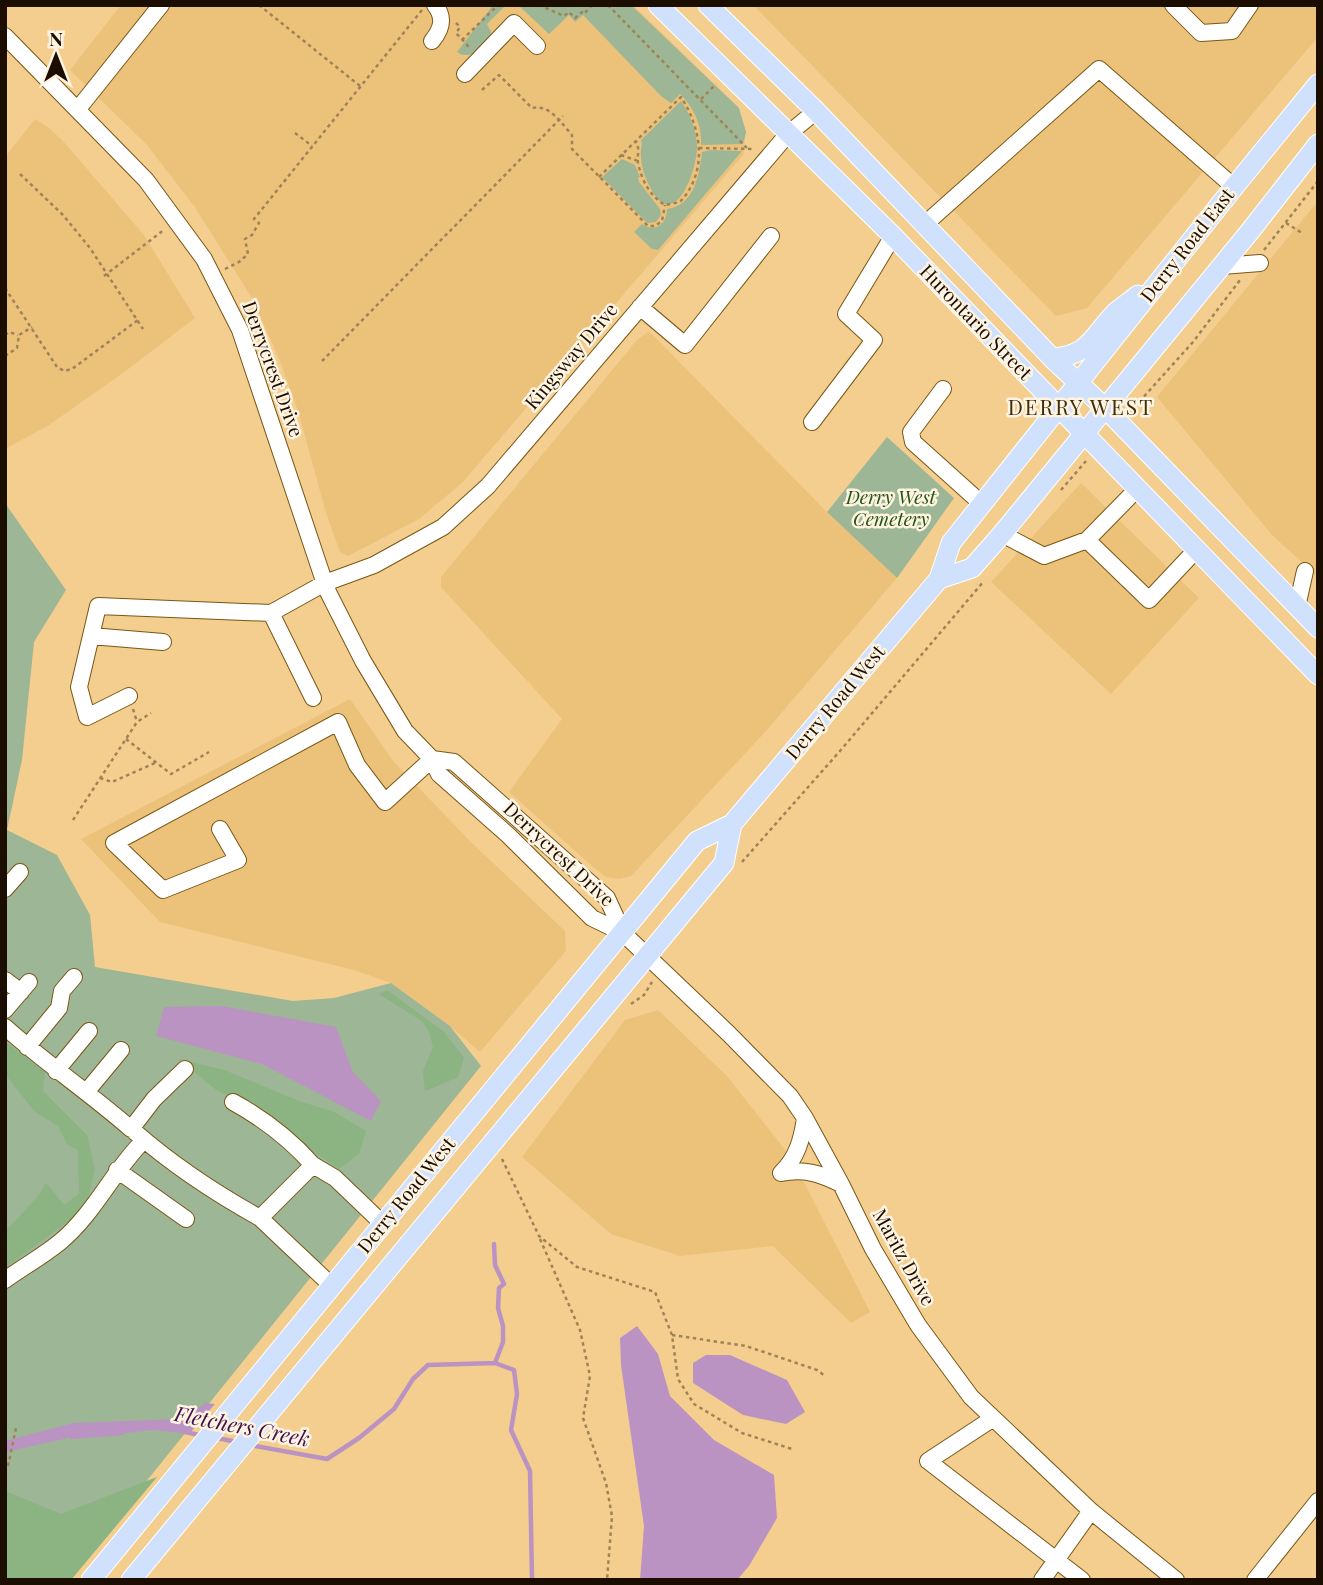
<svg xmlns="http://www.w3.org/2000/svg" width="1323" height="1585" font-family="'Playfair Display',serif">
<rect width="100%" height="100%" fill="#f4ce8f"/>
<!-- built -->
<path fill="#ecc27b" d="M121,5h512l106,103 7,24 -3,23 -281,328 -43,36 -71,37 -8,-4 -14,-39 -27,-99 -19,-53 -28,-63 -58,-92 -47,-61 -77,-75z
M753,5h565v32l-231,271 -31,8z
M35,119l14,9 14,13 81,94 51,83 -72,55 -74,52 -44,24v-292z
M1318,201v376l-46,-42 -115,-138z
M649,331l178,181 70,66 -131,153 -135,145 -12,3 -13,-2 -14,-11 -83,-74 53,-73 -121,-132v-10l196,-237z
M1081,483l118,115 -88,96 -120,-112z
M350,699l44,63 76,79 95,90 1,20 -86,101 -30,-26 -59,-43 -37,-13 -194,-48 -79,-83z
M658,1010l69,66 56,71 22,37 65,128 -19,11 -78,-77 -93,10 -69,-22 -89,-77 103,-137z"/>
<!-- green -->
<path fill="#9db696" d="M493,5h13l-19,19 4,8c-2,14 -21,30 -34,20z
M518,5h113l108,103 7,24 -3,12 -42,1c1,-20 -7,-37 -21,-51l-9,9 -10,-7 -78,-81 -8,7 -6,-7 -20,19z
M681,101c9,13 16,30 16,46 0,25 -24,88 -47,40 -5,-9 -9,-21 -9,-31 -1,-7 2,-10 0,-16z
M711,150l31,1 -84,99 -6,-1 -18,-17 8,-8c13,9 25,0 25,-15 28,-4 32,-34 35,-57z
M622,159l13,6 5,12 -2,1 1,4 21,27 1,6 -5,7 -9,1 -45,-46z
M887,437l67,61 -57,80 -70,-66z
M5,503l61,87 -32,52 -12,118 -15,70 50,25 33,60 5,52 198,34 41,-3 57,-15 59,43 31,40 -382,474 -94,-14z"/>
<!-- forest -->
<path fill="#8cb382" d="M387,990l57,42 20,26 -6,19 -33,14 -2,-20 10,-24 -4,-15 -7,-11 -43,-27z
M5,1042l40,30 -2,19 44,44 8,35 -10,39 -80,59v-36l35,-38 6,-11 18,22 15,-11 -1,-44 -11,-6 -9,-18 -24,-15 -29,-37z
M178,1059l46,11 75,31 35,11 32,19 -7,23 -20,15 -28,-19 -29,-27 -35,-20 -28,-11z
M157,1477l-86,103h-66v-89l56,23z"/>
<!-- water -->
<path fill="#ba93c3" d="M222,1006l114,21 17,45 28,29 -10,20 -109,-57 -106,-28 8,-29z
M637,1326l21,28 12,42 44,44 60,35 3,43 -28,48 -12,14h-97l4,-54 -23,-161 -1,-27z
M706,1355h24l57,25 18,32 -19,12 -43,-9 -50,-32v-20z
M205,1403l10,1 -26,30 -36,-4 -35,4h-32l-81,18v-11l68,-18 111,-4z"/>
<g fill="none" stroke-linecap="round" stroke-linejoin="round">
<!-- stream -->
<path stroke="#ba93c3" stroke-width="4.5" d="M494,1244l1,21 9,19 -5,4 -1,20 5,18v16l-8,21
M185,1432l19,4
M71,1437l51,-4
M216,1438l22,4
M250,1445l77,14 32,-21 35,-29 19,-30 15,-14 67,-2 19,7 3,24 -6,36 19,41 2,109"/>
<defs>
<path id="minor" d="M1173,5l28,28 31,-2 18,-26
M5,36l141,144 58,79 36,71 87,260 36,71 42,70 27,28 7,15 69,61 84,83 31,15 106,101 61,62 15,22 36,66 32,65 45,76 53,72 120,114 85,69
M432,41c10,-12 13,-23 3,-36
M465,74l49,-51 23,23
M78,109l83,-104
M924,225l175,-156 135,118
M1222,266l38,-3
M640,307l45,38 86,-109
M943,389l-32,43 2,10 69,62
M812,422l62,-82 -28,-26 47,-78
M1002,534l42,22 43,-16 62,60 47,-50
M1087,540l50,-51
M1297,607l8,-36
M271,613l42,85
M91,636l72,6
M129,696l-42,21 -8,-30 19,-81 173,7 54,-30 49,-18 69,-38 45,-41 299,-351 29,-24
M432,759l22,3 153,136 16,35
M220,829l18,31 -75,30 -49,-47 224,-121 19,43 28,37 47,-43
M5,889l15,-17
M5,980l16,12
M5,1010l24,-28
M5,1027c40,36 85,66 126,102l23,-30 31,-30
M27,1047l32,-39 3,-17 12,-14
M56,1071l33,-40
M87,1091l34,-41
M233,1102c31,17 56,36 80,63l-53,53 72,68
M135,1132c39,34 80,61 125,86
M313,1165l22,13 48,46
M117,1170l69,49
M781,1173c23,-5 40,1 60,11
M781,1173c16,-15 21,-34 24,-55
M5,1280c18,-13 38,-24 55,-38 34,-28 53,-71 84,-102
M992,1419l-64,42 154,119
M1042,1580l49,-69
M1255,1580l63,-79"/>
<path id="major" d="M658,5l235,231 425,439
M708,5l108,106 236,247 54,51 212,219
M1052,358c38,-2 41,-23 64,-46 7,-6 15,-11 22,-17
M939,579l33,-11 30,-34 249,-304 67,-86
M91,1580l606,-739 35,-17 207,-245 12,-36 283,-356 84,-103
M131,1580l593,-717 8,-39"/>
</defs>
<!-- minor casing -->
<use href="#minor" stroke="#785714" stroke-width="18"/>
<!-- major casing -->
<use href="#major" stroke="#fff" stroke-width="21"/>
<!-- path -->
<path stroke="#9f8357" stroke-width="2.5" stroke-dasharray="3.5 3.5" stroke-linecap="butt" d="M259,5l101,81
M539,5l25,11 5,-4 6,6 7,-6 2,2 8,-9
M608,5l139,143
M456,23l4,4 -4,6 13,14
M462,40l36,-35
M482,90l17,-15 33,33c18,-4 29,15 40,27v14l76,77h7l7,-5 3,-16
M701,99l15,-15
M295,133l17,13
M699,148l56,1
M621,155l17,6
M20,174l43,41 27,33 53,81
M599,177l82,-80c21,32 27,75 -1,105l-15,3c-15,-9 -23,-24 -27,-42 -1,-8 2,-14 -2,-22
M1286,223l16,10
M1264,250l54,-69
M225,269l14,-7 9,-8 -3,-15 7,-4 7,-12 -5,-4 168,-209
M104,276l61,-47
M5,288l52,79 7,4 8,-2 66,-49
M5,335l4,-3 9,3
M5,356l12,-8 2,-13 13,-8
M322,361l241,-245
M1130,412l63,-70 47,-62
M1061,490l25,-29
M133,709l4,13
M126,739l45,35 38,-22
M100,778l12,4 43,-19
M73,820l64,-98 14,-9
M742,862l98,-111 144,-170
M631,1004l13,-9 8,-13
M502,1159l37,77 38,31 78,25 17,43 6,44 16,25 48,29 50,16
M540,1239l40,91 10,46 -7,42 23,65 6,33 -5,64
M672,1335l74,11 71,24 8,6
M8,1466l8,-38"/>
<!-- minor -->
<use href="#minor" stroke="#fff" stroke-width="16"/>
<!-- major -->
<use href="#major" stroke="#d0e1fd" stroke-width="19"/>
</g>
<g text-anchor="middle" stroke-width="5" stroke-linejoin="round" paint-order="stroke">
<!-- street labels -->
<g font-size="19" fill="#1b0e00" stroke="#fff3e1">
<text transform="translate(1187 245) rotate(-52)" y="7">Derry Road East</text>
<text transform="translate(976 322) rotate(46)" y="7">Hurontario Street</text>
<text transform="translate(571 356) rotate(-50)" y="7">Kingsway Drive</text>
<text transform="translate(273 369) rotate(70)" y="7">Derrycrest Drive</text>
<text transform="translate(835 702) rotate(-50)" y="7">Derry Road West</text>
<text transform="translate(559 854) rotate(43)" y="7">Derrycrest Drive</text>
<text transform="translate(406 1195) rotate(-51)" y="7">Derry Road West</text>
<text transform="translate(904 1257) rotate(61)" y="7">Maritz Drive</text>
</g>
<!-- park labels -->
<g font-size="19" font-style="italic" fill="#245715" stroke="#fff3e1">
<text x="891" y="504">Derry West<tspan x="891" dy="22">Cemetery</tspan></text>
</g>
<!-- neighbourhood labels -->
<g font-size="21" letter-spacing="2" fill="#3f2d0b" stroke="#fff3e1">
<text x="1081" y="415">DERRY WEST</text>
</g>
<!-- water labels -->
<g font-size="21" font-style="italic" fill="#41114c" stroke="#fff3e1">
<text transform="translate(242 1427) rotate(11)" y="7">Fletchers Creek</text>
</g>
</g>
<!-- border -->
<rect width="1323" height="1585" fill="none" stroke="#1b0e00" stroke-width="14"/>
<!-- north arrow -->
<g transform="translate(56 56)" stroke="#fff3e1" stroke-width="5" paint-order="stroke">
<path d="M0-5L12 26L0 18L-12 26Z" fill="#1b0e00"/>
<text y="-10" font-size="19" font-weight="bold" text-anchor="middle" fill="#1b0e00">N</text>
</g>
</svg>
